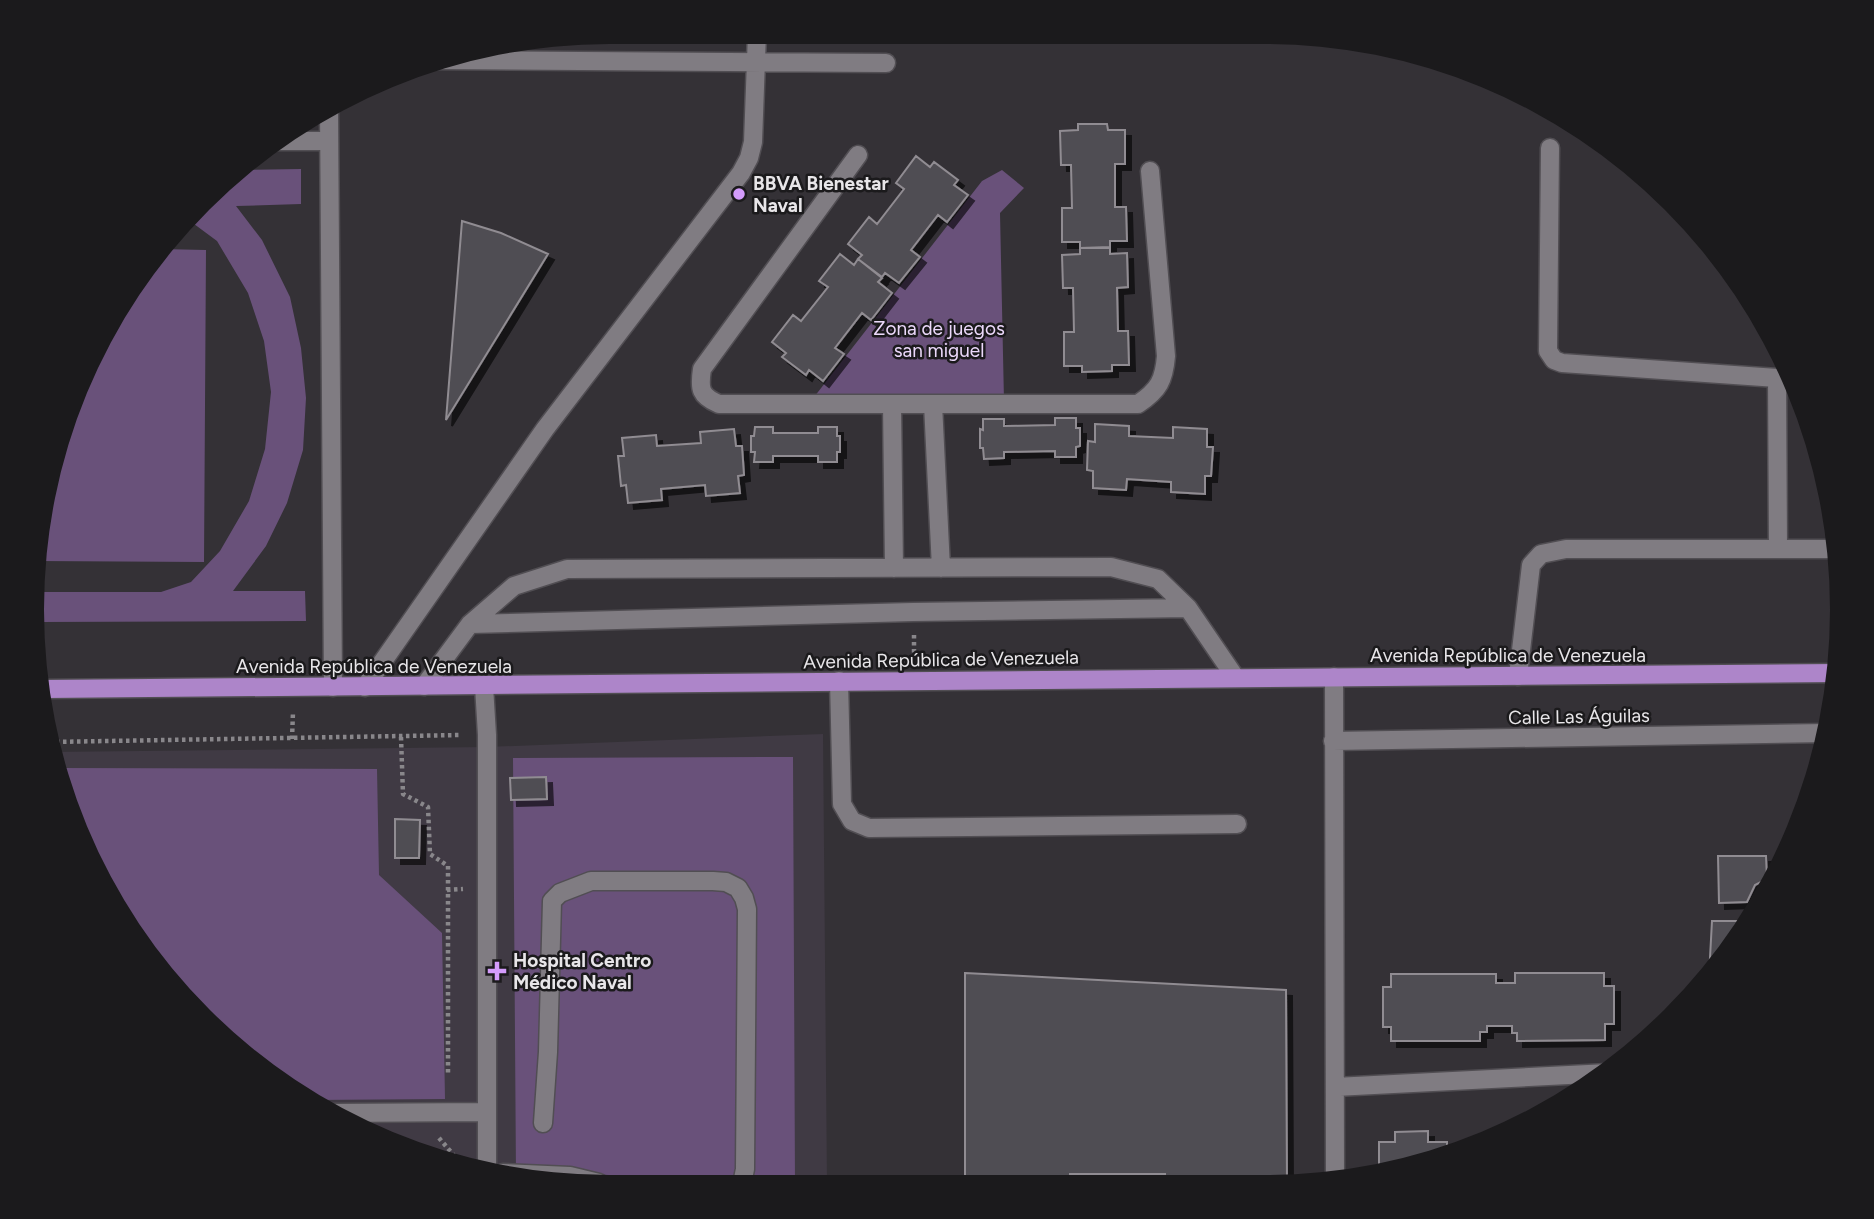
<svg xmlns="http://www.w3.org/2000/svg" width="1874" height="1219" font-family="Figtree,sans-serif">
<defs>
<filter id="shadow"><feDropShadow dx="6" dy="6" stdDeviation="0" flood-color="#0009"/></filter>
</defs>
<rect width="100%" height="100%" fill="#343136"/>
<!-- built -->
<path fill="#403a44" d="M823,734l4,450 -293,-2 -180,-54 -126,-84 -119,-145 -58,-140 -1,-7 437,-5z"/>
<!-- green -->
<path fill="#69517a" d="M301,169v35l-65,2 26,34 28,57 11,51 5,50 -3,52 -16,53 -21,43 -33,45h72l1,30 -268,1 -3,-30h126l30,-10 29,-31 29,-50 16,-52 6,-57 -7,-51 -16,-48 -31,-52 -27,-20 55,-51z
M1002,170l22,18 -24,25 4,188h-193l171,-220z
M160,249l46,1 -2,312 -169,-1 40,-172 76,-132z
M793,757l2,427 -261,-2 -18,-5 -3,-419z
M55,768l322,1 2,106 63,58 3,166 -133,1 -84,-56 -119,-145z"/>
<!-- building -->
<path fill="#504d52" stroke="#908c92" stroke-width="2" filter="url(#shadow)" d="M1078,124h29l1,6h17v34h-10v43h11l1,34h-17v6l-30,1v-6h-18v-34h10l-1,-43h-10l-1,-34 18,-1z
M916,156l14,11 4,-5 24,18 -4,5 14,10 -21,27 -9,-7 -27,35 9,7 -21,26 -14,-10 -3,4 -24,-18 4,-4 -14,-11 21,-27 8,7 27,-35 -8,-6z
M462,221l39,12 47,21 -102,166z
M1080,248h30v6l17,-1 1,34 -11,1 1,43h10l1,34h-17v6l-30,1v-6h-18v-34h10l-1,-44h-10l-1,-33 18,-1z
M840,254l14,11 4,-6 24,19 -4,4 14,11 -21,27 -9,-7 -27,35 9,6 -21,27 -14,-11 -3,5 -24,-18 4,-4 -14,-11 21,-27 8,6 27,-34 -9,-6z
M1055,418h21v10h4v18l-4,1v10h-21v-6l-51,1v6l-20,1 -1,-11h-3v-19l3,1v-11h21v7l51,-1z
M1095,424l34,2v10l44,2v-11l34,2v18h6l-2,29h-6v18l-34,-2v-10l-44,-3 -1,11 -33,-2v-17l-6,-1 1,-29 7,1z
M755,427h18v6h45v-6h19v9h3v16h-3v10h-19v-6h-45v6h-19l1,-10h-4v-16h3z
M734,429l2,17h6l2,29 -6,1 2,17 -34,3 -1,-11 -44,4 1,11 -34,3 -2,-18 -5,1 -3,-30h6l-2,-18 34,-3 1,11 44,-3 -1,-11z
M546,777l1,22 -36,1 -1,-22z
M395,819l25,1 -1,38h-24z
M1718,856h48l1,23 -12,6 -8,17 -28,1z
M1712,921h30l4,4 -37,51z
M965,973l321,17 1,196h-122v-12h-95v11h-105z
M1515,973h89v13h10v38h-9v16l-88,1v-8h-5v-7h-25v6h-7v9h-89v-14h-8v-40h8v-13h105v9h19z
M1428,1131v11h19v13l-33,13 -35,6v-32h16v-10z
M1079,1183l73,2v1l-74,-1z"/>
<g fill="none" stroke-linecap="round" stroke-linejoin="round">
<defs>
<path id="service" d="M434,60l452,3
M329,109l4,578
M275,141h54
M1550,148l-2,203 6,9 8,3 215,15
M858,155l-156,214c-3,20 -2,27 17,35h419c21,-14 26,-24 28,-48l-16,-185
M892,404l2,164
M933,404l8,164
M1778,549l-1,-171h15
M470,624l443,-12 275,-4
M1518,676l13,-111 10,-11 25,-5h272
M839,681l3,123 10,17 17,7 368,-4
M424,686l46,-62 44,-38 53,-17 544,-2 47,12 30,29 47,69
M484,686l3,49v433
M365,687l180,-258 196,-256 8,-15 4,-16 4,-109
M332,1113l155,-1
M543,1123l5,-71 4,-151 8,-8 31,-12h122l13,1 12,6 6,10 3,11 -2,260 -3,15
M503,1173l67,3 29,7"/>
<path id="minor" d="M1334,677l1,504
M1333,741l493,-8
M1335,1087l273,-14"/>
<path id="primary" d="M44,689l1794,-16"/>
</defs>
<!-- service casing -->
<use href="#service" stroke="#514e53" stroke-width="21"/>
<!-- minor casing -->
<use href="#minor" stroke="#514e53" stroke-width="21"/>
<!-- primary casing -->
<use href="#primary" stroke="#514e53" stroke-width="21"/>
<!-- path -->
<path stroke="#89878b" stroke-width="4.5" stroke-dasharray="3.5 3.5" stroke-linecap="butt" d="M914,635v23
M401,737l2,57 25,13 2,47 18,12v207
M292,739l1,-27
M49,742l412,-7
M447,890l16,-1
M439,1138l18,21"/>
<!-- service -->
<use href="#service" stroke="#807c82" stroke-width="18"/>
<!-- minor -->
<use href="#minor" stroke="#807c82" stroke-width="18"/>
<!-- primary -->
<use href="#primary" stroke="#ad85c9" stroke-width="18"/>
</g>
<!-- markers -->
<g fill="#d49cfc" stroke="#1b1a1c" stroke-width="2.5">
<circle cx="739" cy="194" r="7"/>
<path d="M493.5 960.5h7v7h7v7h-7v7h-7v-7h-7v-7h7z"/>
</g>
<g text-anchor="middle" stroke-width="5" stroke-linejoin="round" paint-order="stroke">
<!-- poi labels -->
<g font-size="19" font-weight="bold" fill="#e8e6e9" stroke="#1b1a1c" text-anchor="start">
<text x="753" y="190">BBVA Bienestar<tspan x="753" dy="22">Naval</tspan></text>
<text x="513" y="967">Hospital Centro<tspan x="513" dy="22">Médico Naval</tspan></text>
</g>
<!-- park labels -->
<g font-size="19" fill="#ecd9fb" stroke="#1b1a1c">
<text x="939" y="335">Zona de juegos<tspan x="939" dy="22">san miguel</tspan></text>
</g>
<!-- street labels -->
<g font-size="19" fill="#e8e6e9" stroke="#1b1a1c">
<text x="1508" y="662">Avenida República de Venezuela</text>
<text transform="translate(941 659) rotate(-1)" y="7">Avenida República de Venezuela</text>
<text x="374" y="673">Avenida República de Venezuela</text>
<text transform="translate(1579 716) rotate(-1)" y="7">Calle Las Águilas</text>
</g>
</g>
<!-- crop -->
<path d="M0 0H1874V1219H0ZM609 44H1265A565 565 0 0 1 1830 609V610A565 565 0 0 1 1265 1175H609A565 565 0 0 1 44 610V609A565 565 0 0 1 609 44Z" fill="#1b1a1c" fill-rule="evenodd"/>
</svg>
